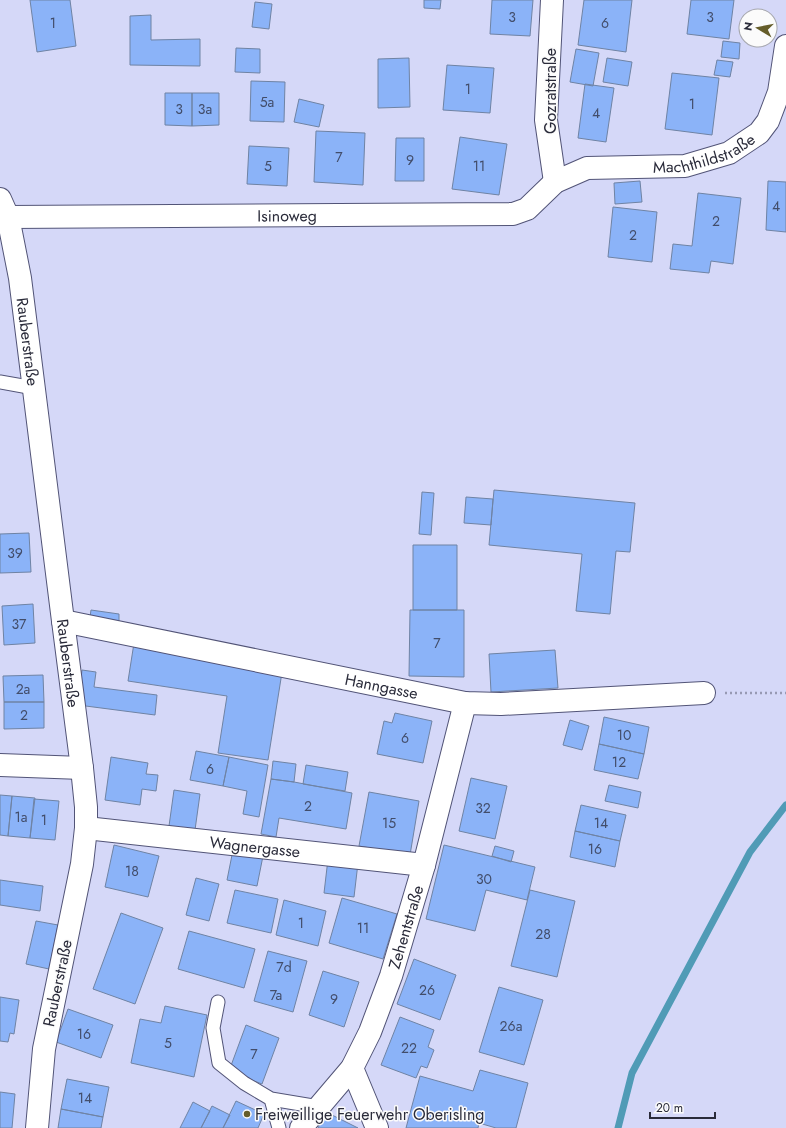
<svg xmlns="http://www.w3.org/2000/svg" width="786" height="1128" font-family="Jost,sans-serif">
<rect width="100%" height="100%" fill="#d5d8f8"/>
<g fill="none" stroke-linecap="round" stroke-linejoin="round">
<!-- stream -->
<path stroke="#509bb6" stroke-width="7" d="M618,1128l14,-55 118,-221 36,-47"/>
</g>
<!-- building -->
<path fill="#8bb3f8" stroke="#6f83a4" d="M30,0h40l6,46 -39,6z
M424,0h17l-1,9 -16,-1z
M492,0h41l-3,36 -40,-2z
M584,0h48l-6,52 -48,-7z
M691,0h43l-5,39 -42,-5z
M255,2l17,2 -3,25 -17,-2z
M151,15v25l49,-1v27l-70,-1v-49z
M723,41l17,2 -1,16 -18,-2z
M236,48l24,1v24l-25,-1z
M576,49l23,4 -6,33 -23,-4z
M409,58l1,49 -32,1v-49z
M607,58l25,4 -4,24 -25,-4z
M717,60l16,2 -3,15 -16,-2z
M447,65l47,3 -4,45 -47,-3z
M672,73l47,5 -7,57 -47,-6z
M251,81l34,1 -1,40 -34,-1z
M585,84l29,4 -8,54 -28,-4z
M165,93h27v33l-27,-1z
M192,93h27v32l-27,1z
M299,99l25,6 -5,22 -25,-5z
M316,131l49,2 -2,52 -49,-3z
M460,137l47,7 -8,51 -47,-6z
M396,138h28v43h-29z
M249,146l40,2 -2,38 -40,-2z
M640,181l2,21 -27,2 -1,-21z
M768,181l18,1v50l-20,-2z
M698,193l43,5 -8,66 -22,-3 -2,12 -39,-4 3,-25 19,2z
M613,207l44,5 -5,50 -44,-5z
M494,490l141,13 -5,49 -14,-1 -6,63 -34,-3 6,-57 -93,-9z
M422,492l12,1 -3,42 -12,-1z
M466,497l27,2 -2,26 -27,-2z
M29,533l2,39 -31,1v-39z
M413,545h44v65h-44z
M33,604l2,39 -31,2 -2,-39z
M91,610l28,4v7l-29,-4z
M410,610h54v67l-55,-1z
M134,643l149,23 -15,94 -50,-7 9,-57 -99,-15z
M555,650l3,38 -67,4 -2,-38z
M82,670l14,2 -2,15 63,8 -2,20 -77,-10z
M43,675l1,27h-40l-1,-26z
M4,702h40v26l-40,1z
M395,713l37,8 -9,42 -46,-9 7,-33 8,2z
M604,717l45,10 -5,27 -45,-10z
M570,720l19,6 -7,24 -19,-5z
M599,744l45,10 -6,25 -44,-9z
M196,751l33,6 -6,29 -33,-6z
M111,757l37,6 -2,11 12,1 -2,16 -14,-2 -2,16 -35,-5z
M229,757l39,8 -9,52 -16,-3 4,-23 -24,-5z
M273,761l23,3 -2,18 -23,-3z
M306,765l42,7 -3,19 -42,-7z
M471,778l36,8 -12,53 -36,-8z
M271,779l23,3 58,11 -6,36 -67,-11 -3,19 -15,-3z
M609,785l32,7 -3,16 -33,-7z
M174,790l26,4 -5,36 -26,-4z
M369,792l50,9 -9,54 -51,-9z
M0,795l12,1 -4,40 -8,-1z
M12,796l23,2 -5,40 -22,-2z
M34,799l25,2 -4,39 -25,-2z
M581,805l45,10 -6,26 -45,-10z
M575,831l45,10 -5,26 -45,-10z
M114,845l45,11 -11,41 -43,-10z
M444,845l91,22 -8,33 -41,-10 -11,41 -49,-12z
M495,846l19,5 -3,11 -19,-6z
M233,850l30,6 -6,30 -30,-6z
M328,859l30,4 -4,34 -30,-4z
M196,878l23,6 -10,37 -23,-6z
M0,880l43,6 -3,25 -40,-6z
M235,890l43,9 -7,34 -44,-10z
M530,890l45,11 -18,76 -46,-11z
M342,898l55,16 -14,45 -54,-16z
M284,900l42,11 -8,35 -42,-11z
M121,913l42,15 -28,76 -42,-15z
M36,921l22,4 -9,44 -23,-5z
M189,931l66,18 -11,39 -66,-19z
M268,951l39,10 -14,51 -39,-11z
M414,959l42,16 -16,45 -43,-16z
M323,971l36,11 -15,45 -35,-12z
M499,987l44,13 -19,65 -45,-13z
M0,997l19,3 -5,34 -4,-1 -2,9 -8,-1z
M165,1006l42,9 -13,62 -63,-14 9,-44 21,4z
M68,1009l45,16 -12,33 -45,-16z
M400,1017l34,13 -6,17 6,3 -7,18 -6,-2 -5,12 -35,-13z
M246,1025l33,13 -17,46 -33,-13z
M480,1070l48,13 -12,45h-20l-17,-5 -1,5h-72l14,-52 53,15z
M67,1079l42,8 -6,30 -42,-8z
M0,1092l15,2 -3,34h-12z
M236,1101l28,13 -6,14h-35z
M193,1102l17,9 -9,17h-21z
M212,1106l18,9 -7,13h-22z
M61,1109l42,8 -2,11h-43z
M326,1112l32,16h-40z"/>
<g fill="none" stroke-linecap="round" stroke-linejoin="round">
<defs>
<path id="lane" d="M0,382l34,6
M218,1002l-5,26 6,35 25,20 27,16 8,29
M271,1099l48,8"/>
<g id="street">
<path d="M552,0l-6,120 9,62"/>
<path id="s1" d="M8,217l505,-3 14,-5 28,-27 32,-14 98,-2 44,-13 30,-20 9,-12 11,-29 7,-46"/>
<path id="s2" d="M63,621l402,82 36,1 203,-11"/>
<path d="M0,765l82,3"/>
<path id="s3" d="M86,828l338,37"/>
<path d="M352,1068l25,60"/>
<path id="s4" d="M301,1128l51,-60 18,-36 21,-56 33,-111 41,-162"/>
</g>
<g id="secondary">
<path id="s5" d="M0,199l8,18 12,61 43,343 19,147 4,39v21l-4,36 -38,185 -7,79"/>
</g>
</defs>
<!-- lane casing -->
<use href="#lane" stroke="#525477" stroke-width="15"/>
<!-- street casing -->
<use href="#street" stroke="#525477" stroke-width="24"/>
<!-- secondary casing -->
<use href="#secondary" stroke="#525477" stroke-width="24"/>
<!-- path -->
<path stroke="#9799b3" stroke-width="2.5" stroke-dasharray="2 3" stroke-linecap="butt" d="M725,693h61"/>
<!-- lane -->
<use href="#lane" stroke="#fff" stroke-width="13"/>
<!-- street -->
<use href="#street" stroke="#fff" stroke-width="22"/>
<!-- secondary -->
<use href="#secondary" stroke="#fff" stroke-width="22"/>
</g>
<!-- markers -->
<circle fill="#655d2a" stroke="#fbfbfb" stroke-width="1.5" cx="247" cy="1114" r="4"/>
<g text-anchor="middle" stroke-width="3" stroke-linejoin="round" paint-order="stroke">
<!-- number labels -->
<g font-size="14" fill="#424d6a">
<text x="512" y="22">3</text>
<text x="710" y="22">3</text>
<text x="53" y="28">1</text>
<text x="605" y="28">6</text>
<text x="468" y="94">1</text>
<text x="267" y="107">5a</text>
<text x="692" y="109">1</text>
<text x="179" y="114">3</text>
<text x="205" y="114">3a</text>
<text x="596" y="118">4</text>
<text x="339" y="162">7</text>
<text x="410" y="165">9</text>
<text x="268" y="171">5</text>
<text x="479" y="171">11</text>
<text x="776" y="211">4</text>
<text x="716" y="226">2</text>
<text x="633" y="240">2</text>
<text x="15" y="558">39</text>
<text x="19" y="629">37</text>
<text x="437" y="648">7</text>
<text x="23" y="694">2a</text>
<text x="24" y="720">2</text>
<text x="624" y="740">10</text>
<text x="405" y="743">6</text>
<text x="619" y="767">12</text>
<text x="210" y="774">6</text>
<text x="308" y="811">2</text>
<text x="483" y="813">32</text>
<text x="21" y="822">1a</text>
<text x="44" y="825">1</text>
<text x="389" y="828">15</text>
<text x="601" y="828">14</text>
<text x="595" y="854">16</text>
<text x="132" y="876">18</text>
<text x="484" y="884">30</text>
<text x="301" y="928">1</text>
<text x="363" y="933">11</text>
<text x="543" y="939">28</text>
<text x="284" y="972">7d</text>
<text x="427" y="995">26</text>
<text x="276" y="1000">7a</text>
<text x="334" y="1004">9</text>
<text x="511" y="1031">26a</text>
<text x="84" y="1039">16</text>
<text x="168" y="1048">5</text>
<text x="409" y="1053">22</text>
<text x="254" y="1059">7</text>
<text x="85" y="1103">14</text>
</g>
<!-- street labels -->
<g font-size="16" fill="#2a2b3a" stroke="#fbfbfb">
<text transform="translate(550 91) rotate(-90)" y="6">Gozratstraße</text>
<text dy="6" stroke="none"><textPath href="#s1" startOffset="713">Machthildstraße</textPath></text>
<text dy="6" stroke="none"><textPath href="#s1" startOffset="279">Isinoweg</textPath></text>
<text dy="6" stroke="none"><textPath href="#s5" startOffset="146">Rauberstraße</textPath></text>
<text dy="6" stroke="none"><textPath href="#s5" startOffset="470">Rauberstraße</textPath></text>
<text dy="6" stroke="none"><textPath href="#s2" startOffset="325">Hanngasse</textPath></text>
<text dy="6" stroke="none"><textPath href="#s3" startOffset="170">Wagnergasse</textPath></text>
<text dy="6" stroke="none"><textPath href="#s4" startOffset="230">Zehentstraße</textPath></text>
<text transform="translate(57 983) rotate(-78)" y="6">Rauberstraße</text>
</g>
<!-- poi labels -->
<g font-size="16" fill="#2a2b3a" stroke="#fbfbfb" text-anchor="start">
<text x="255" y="1120">Freiweillige Feuerwehr Oberisling</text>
</g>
</g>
<!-- north arrow -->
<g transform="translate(758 28) rotate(280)"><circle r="19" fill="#fbfbfb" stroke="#a7a8ae"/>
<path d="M0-3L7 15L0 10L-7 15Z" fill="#655d2a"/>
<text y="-6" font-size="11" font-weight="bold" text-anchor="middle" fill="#2a2b3a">N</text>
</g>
<!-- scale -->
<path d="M650 1112v6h65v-6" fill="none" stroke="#2a2b3a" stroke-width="2"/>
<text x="656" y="1112" font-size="12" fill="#2a2b3a" stroke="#fbfbfb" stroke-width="3" paint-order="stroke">20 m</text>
</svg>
